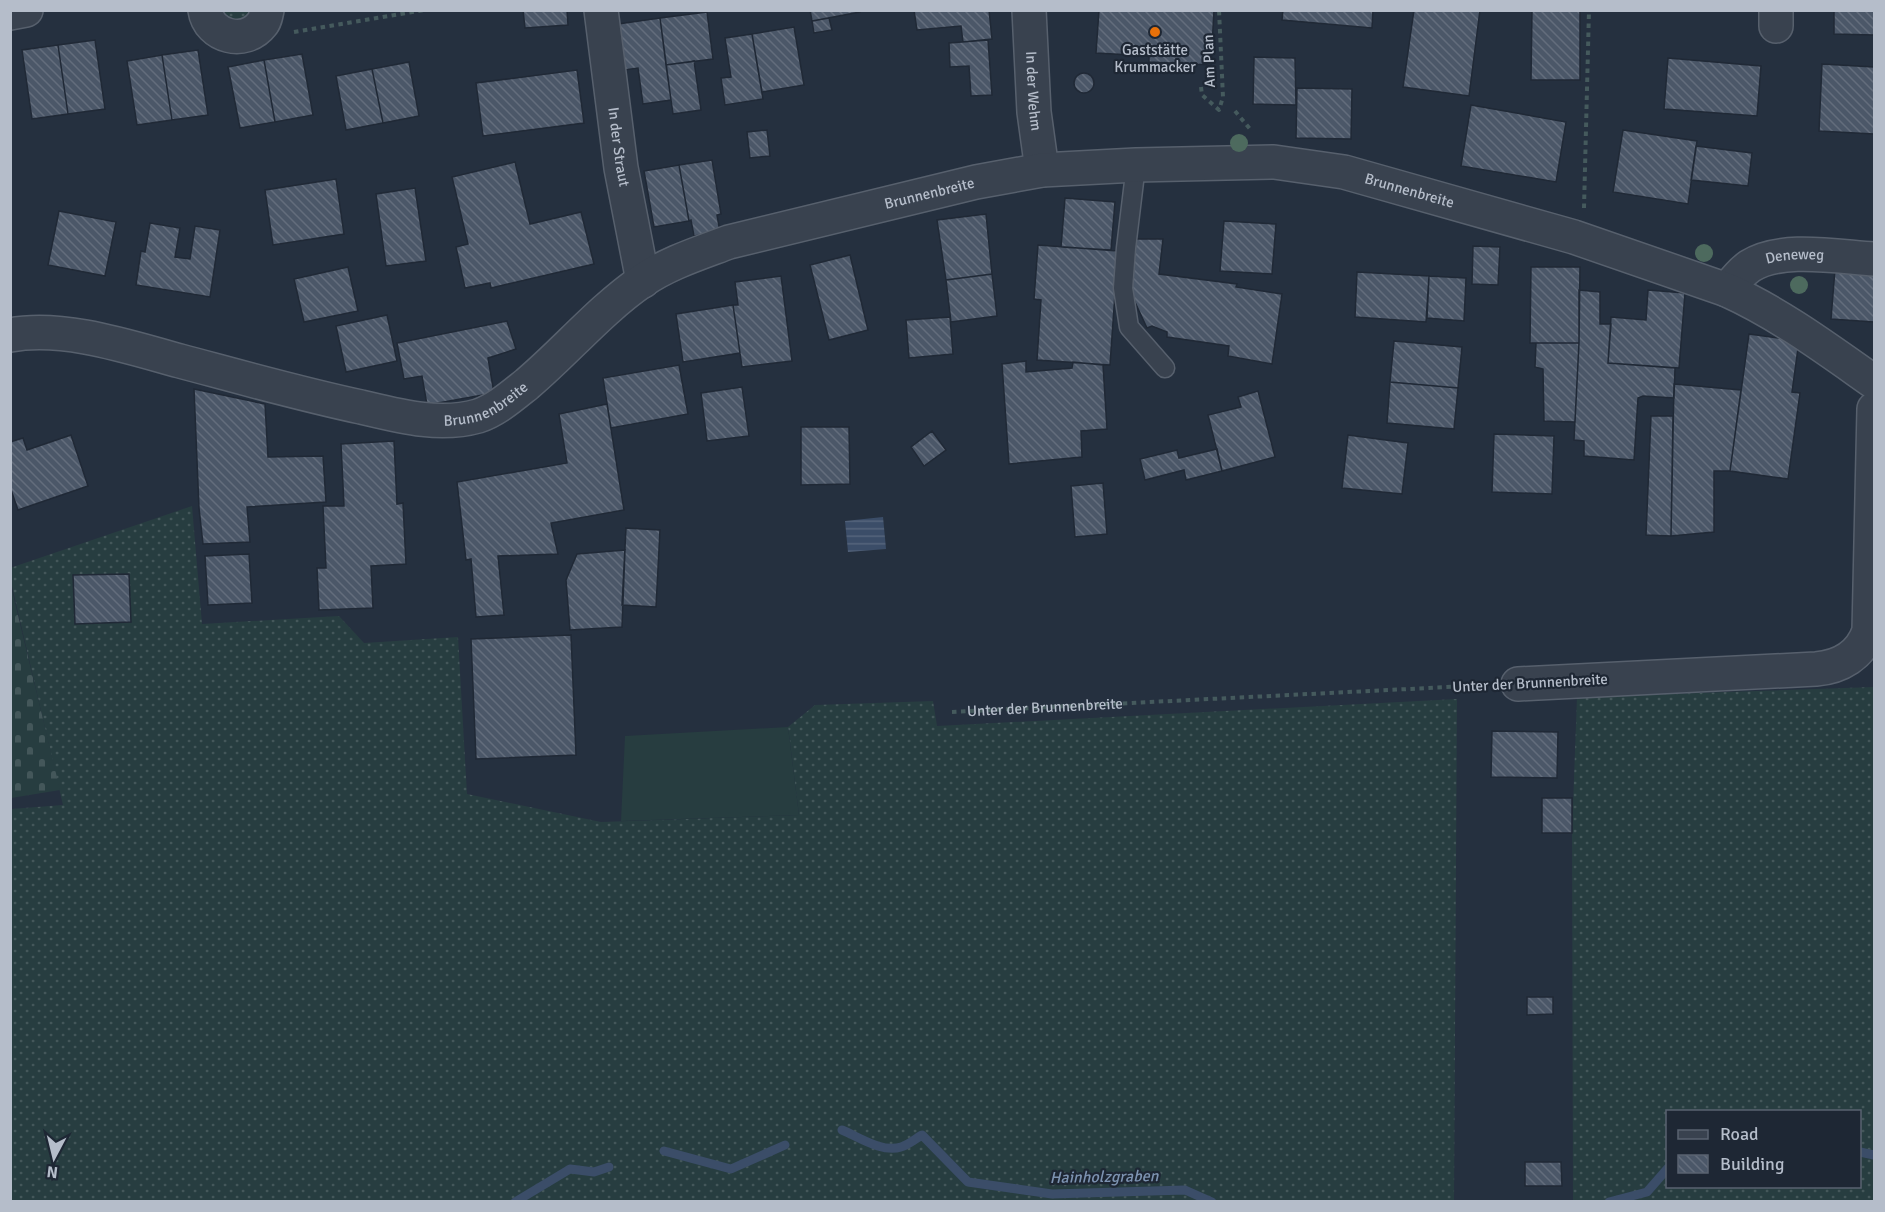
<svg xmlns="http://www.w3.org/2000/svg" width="1885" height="1212" font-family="Signika,sans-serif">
<defs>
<pattern id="grass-dots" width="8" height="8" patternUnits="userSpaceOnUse" patternTransform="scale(1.5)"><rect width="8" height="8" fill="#273d40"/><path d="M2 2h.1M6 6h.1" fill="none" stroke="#44575a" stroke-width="1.8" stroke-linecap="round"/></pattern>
<pattern id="cemetery-stones" width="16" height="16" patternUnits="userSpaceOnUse" patternTransform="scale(1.5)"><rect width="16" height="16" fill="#273d40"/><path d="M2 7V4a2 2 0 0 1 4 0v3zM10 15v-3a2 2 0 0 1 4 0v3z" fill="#44575a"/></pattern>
<pattern id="water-rules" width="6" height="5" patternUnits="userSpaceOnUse" patternTransform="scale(1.5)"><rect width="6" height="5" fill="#3b4d68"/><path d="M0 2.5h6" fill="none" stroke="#55657c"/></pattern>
<pattern id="building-back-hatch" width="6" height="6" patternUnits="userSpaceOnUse" patternTransform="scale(1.5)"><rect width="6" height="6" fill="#4b5768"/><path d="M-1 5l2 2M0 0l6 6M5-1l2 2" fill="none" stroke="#636d7c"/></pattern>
</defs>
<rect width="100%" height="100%" fill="#25303f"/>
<!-- grass -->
<path fill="url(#grass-dots)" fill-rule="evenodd" d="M218,11h35l-17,14z
M192,506l10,118 137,-8 25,27 94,-6 9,157 134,28 198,-7 -11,-88 27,-22 118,-4 4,25 520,-27 -3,502h-1443v-392l52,-4 -52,-223 -1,-14z
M1874,687v514l-301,1 -1,-369 5,-136zM1668,1112h192v74h-192z"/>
<!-- cemetery -->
<path fill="url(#cemetery-stones)" d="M10,582l50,208 -49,8h-1z"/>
<!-- pitch -->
<path fill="#273d40" d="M788,727l11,88 -178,6 4,-85z"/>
<!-- water -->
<path fill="url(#water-rules)" d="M883,517l3,32 -38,3 -3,-31z"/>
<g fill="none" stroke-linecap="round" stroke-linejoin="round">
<!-- stream -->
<path stroke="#3b4d68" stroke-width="9" d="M842,1130c17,7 40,23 59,17 7,-2 14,-8 21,-12l46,47 84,12 133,-4 27,12
M664,1151l67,18 54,-24
M1860,1152l14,3
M515,1202l55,-33 24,3 15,-5
M1609,1202l38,-10 21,-24"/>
</g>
<!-- building -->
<path fill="url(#building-back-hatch)" stroke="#202936" stroke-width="1.5" d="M523,10h44l1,15 -43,3z
M810,10h49l1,2 -48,9z
M914,10h75l3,29 -29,3 -2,-16 -44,4z
M1099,10h115l-3,55 -62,-3v-6l-53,-3z
M1283,10h90l-1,18 -90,-8z
M1414,10h66l-11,86 -66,-9z
M1532,10h48v70h-49z
M1834,10h40v25l-40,-1z
M707,12l6,47 -47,6 -6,-47z
M660,18l11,82 -28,4 -5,-36 -21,3 -6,-46z
M829,18l3,12 -18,3 -2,-12z
M794,27l10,58 -42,7 -10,-58z
M752,34l11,65 -38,6 -4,-27 10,-1 -6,-39z
M95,40l10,69 -37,5 -10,-69z
M988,40l4,55 -21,1 -2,-30 -19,1 -1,-24z
M58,45l10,69 -36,5 -10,-69z
M198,50l10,65 -36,5 -10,-65z
M302,54l11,61 -38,7 -11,-62z
M162,55l10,65 -35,5 -10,-64z
M1254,57l41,1 1,47 -43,-1z
M1668,58l93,8 -4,50 -93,-7z
M264,60l11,62 -35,6 -12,-61z
M694,61l7,49 -28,4 -7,-49z
M409,62l10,54 -36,7 -11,-54z
M1822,64l52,3v67l-55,-3z
M372,69l11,54 -37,7 -10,-54z
M577,70l7,53 -101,13 -7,-53z
M1074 83a10 10 0 1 1 20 0a10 10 0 1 1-20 0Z
M1297,88l55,1 -1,50 -55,-1z
M1471,105l95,17 -10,60 -95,-16z
M767,130l3,26 -20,2 -3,-26z
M1623,130l74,11 -9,63 -75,-12z
M1696,146l56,7 -4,33 -57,-6z
M712,160l9,54 -4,1 3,17 -26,4 -3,-16 -2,1 -10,-56z
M515,162l15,62 51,-12 13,52 -103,24 -1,-5 -25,5 -9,-41 12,-3 -16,-67z
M679,165l10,56 -35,6 -10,-56z
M336,179l8,55 -71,11 -8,-55z
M415,188l11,73 -40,5 -10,-72z
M1065,198l50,4 -4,48 -50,-3z
M59,211l57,11 -11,54 -57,-11z
M986,214l6,60 -46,6 -9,-60z
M1224,221l52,3 -4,50 -52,-3z
M150,223l30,5 -5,29 15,2 5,-33 25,4 -10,67 -74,-12 5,-34 4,1z
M1131,239h32l-4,35 78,10 -1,3 46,7 -10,70 -44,-8 1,-10 -62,-9v-5l-15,-6 -5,2 -19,-41z
M1038,245l80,6 -8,114 -73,-5 4,-60 -7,-1z
M1473,246l27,1 -2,38 -26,-1z
M850,255l18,75 -39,10 -19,-75z
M348,267l10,44 -54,11 -10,-43z
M1531,267h49l-1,76h-49z
M1835,269l39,3v50l-43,-3z
M1357,272l72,4 -3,46 -71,-5z
M992,274l5,42 -46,6 -5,-42z
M781,276l11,85 -50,6 -9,-62h5l-3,-23z
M1429,276l37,2 -2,43 -37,-3z
M1579,290l21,2v32h11l-3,39 67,5 -1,30 -31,-2 -5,2 -4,62 -50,-4v-15l-10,-1 5,-97z
M1648,290l37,3 -6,75 -71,-5 3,-46 35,3z
M733,305l7,48 -57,9 -7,-48z
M387,315l10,46 -51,11 -10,-46z
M950,317l3,37 -44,4 -3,-38z
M507,321l9,28 -28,9 6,35 -67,12 -5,-29 -18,3 -7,-36z
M1749,334l50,7 -7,51 8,1 -12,86 -58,-8z
M1394,341l68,6 -4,41 -68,-6z
M1536,343h43l-4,79 -31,-1 -1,-52 -8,-2z
M1026,361v11l46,-4 1,-6 30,3 4,64 -26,2 1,26 -73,7 -7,-100z
M679,365l9,49 -77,14 -8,-50z
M1390,382l68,6 -4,41 -67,-6z
M1674,384l67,6 -11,81h-16v61l-43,4z
M742,387l7,49 -42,5 -6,-48z
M194,389l71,15 3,53 55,-1 3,46 -79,5 3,35 -47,2 -4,-36z
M1258,391l17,66 -53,14 -14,-56 33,-8 -3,-10z
M607,404l17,106 -73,13 7,31 -60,2 6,59 -28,2 -5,-58 -5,1 -9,-78 110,-19 -8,-49z
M1651,416h22l-2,120 -25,-1z
M801,427h48l1,57 -49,1z
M932,431l14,19 -22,16 -13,-19z
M1494,434l60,2 -2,58 -60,-2z
M71,435l17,51 -70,24 -8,-23v-45l13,-4 4,12z
M1348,435l60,8 -6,51 -60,-6z
M394,441l3,63 6,-1 3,61 -35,2 2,42 -54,2 -2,-42h9l-3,-62h21l-3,-62z
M1217,449l5,22 -36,9 -2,-10 -39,10 -5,-21 37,-9 2,8z
M1103,483l4,51 -32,3 -4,-51z
M626,528l34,2 -4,77 -34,-2z
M625,550l-3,77 -52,3 -4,-50 11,-26z
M249,554l3,49 -44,2 -3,-49z
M129,574l2,48 -56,2 -2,-49z
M571,635l5,120 -100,4 -5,-120z
M1492,731l66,1 -1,46 -66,-1z
M1542,798h30v35h-30z
M1527,997h26v17l-26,1z
M1525,1162h36l1,24h-37z"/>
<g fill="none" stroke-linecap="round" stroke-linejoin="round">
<defs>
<path id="service" d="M1136,165l-10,83 -3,40 6,39 36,41"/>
<g id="minor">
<path d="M205,10c4,27 40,36 57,14 3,-3 4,-9 5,-14"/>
<path id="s2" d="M601,10l20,158 22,113"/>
<path d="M10,13l16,-3"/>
<path d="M1776,26v-16"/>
<path id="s3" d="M1727,290c7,-9 14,-18 23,-24 31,-20 89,-9 124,-7"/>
<path d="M1518,684l298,-15c24,-2 45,-14 53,-38l5,-222"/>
</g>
<g id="tertiary">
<path id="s4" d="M1029,10l5,102 8,58"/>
<path id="s5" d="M10,335c54,-10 119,12 170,26 60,16 120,33 181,46 38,9 78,20 117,9 18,-6 34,-20 49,-32 39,-33 73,-74 115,-103 26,-18 58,-28 87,-39l247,-60 66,-12 94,-5 138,-3 70,10 230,65 153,53c53,24 100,59 147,92"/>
</g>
</defs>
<!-- service casing -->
<use href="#service" stroke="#57606d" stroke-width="21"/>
<!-- minor casing -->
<use href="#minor" stroke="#57606d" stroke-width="36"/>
<!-- tertiary casing -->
<use href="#tertiary" stroke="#57606d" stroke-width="36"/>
<!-- path -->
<g stroke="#455a5d" stroke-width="4" stroke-dasharray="4.5 4.5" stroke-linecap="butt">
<path d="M294,32l130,-22"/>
<path d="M1201,87l1,8 17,15 4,-13 -4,-87"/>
<path d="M1235,111l15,18"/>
<path d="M1584,208l5,-198"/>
<path id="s1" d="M952,712l536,-27"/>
</g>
<!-- service -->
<use href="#service" stroke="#39424f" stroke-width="18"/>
<!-- minor -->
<use href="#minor" stroke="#39424f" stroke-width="33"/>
<!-- tertiary -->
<use href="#tertiary" stroke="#39424f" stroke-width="33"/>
</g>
<!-- trees -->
<g fill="#4d6a5e">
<circle cx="1239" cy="143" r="9"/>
<circle cx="1704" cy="253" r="9"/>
<circle cx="1799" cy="285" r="9"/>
</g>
<!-- markers -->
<circle fill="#e8710a" stroke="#1e2734" stroke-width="2" cx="1155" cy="32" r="6"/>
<g text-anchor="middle" stroke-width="4.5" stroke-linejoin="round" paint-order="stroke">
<!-- poi labels -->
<g font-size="15" fill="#b5bdca" stroke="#1e2734">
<text x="1155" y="55">Gaststätte<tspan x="1155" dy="17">Krummacker</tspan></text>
</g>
<!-- street labels -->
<g font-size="15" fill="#b5bdca" stroke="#1e2734">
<text transform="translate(1209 61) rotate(-92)" y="5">Am Plan</text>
<text dy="5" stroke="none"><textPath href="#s4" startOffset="81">In der Wehm</textPath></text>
<text dy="5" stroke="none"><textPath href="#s2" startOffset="138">In der Straut</textPath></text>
<text dy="5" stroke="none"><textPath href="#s5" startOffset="1480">Brunnenbreite</textPath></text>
<text dy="5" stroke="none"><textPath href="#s5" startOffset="994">Brunnenbreite</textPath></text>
<text dy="5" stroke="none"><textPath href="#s3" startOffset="80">Deneweg</textPath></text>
<text dy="5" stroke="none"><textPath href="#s5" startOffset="490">Brunnenbreite</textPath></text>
<text transform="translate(1530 683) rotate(-3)" y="5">Unter der Brunnenbreite</text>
<text dy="5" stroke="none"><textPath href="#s1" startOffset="93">Unter der Brunnenbreite</textPath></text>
</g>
<!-- water labels -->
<g font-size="16" font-style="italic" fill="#7d93b1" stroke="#1e2734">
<text transform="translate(1104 1176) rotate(-1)" y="6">Hainholzgraben</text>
</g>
</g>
<!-- border -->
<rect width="1885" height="1212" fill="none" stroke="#b5bdca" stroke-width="24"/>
<!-- legend -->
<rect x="1666" y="1110" width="195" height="78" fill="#1e2734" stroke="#5a6370" stroke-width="1.5"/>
<rect x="1678" y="1130" width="30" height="9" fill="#39424f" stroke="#5a6370" stroke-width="1.5"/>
<text x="1720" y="1140" font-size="18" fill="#b5bdca">Road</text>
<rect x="1678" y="1155" width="30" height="18" fill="url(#building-back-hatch)" stroke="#5a6370" stroke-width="1.5"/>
<text x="1720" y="1170" font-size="18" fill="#b5bdca">Building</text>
<!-- north arrow -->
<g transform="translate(54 1158) rotate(187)" stroke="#1e2734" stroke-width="4.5" paint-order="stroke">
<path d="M0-4.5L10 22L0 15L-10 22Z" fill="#b5bdca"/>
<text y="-9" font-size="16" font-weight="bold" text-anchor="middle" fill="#b5bdca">N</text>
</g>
</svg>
